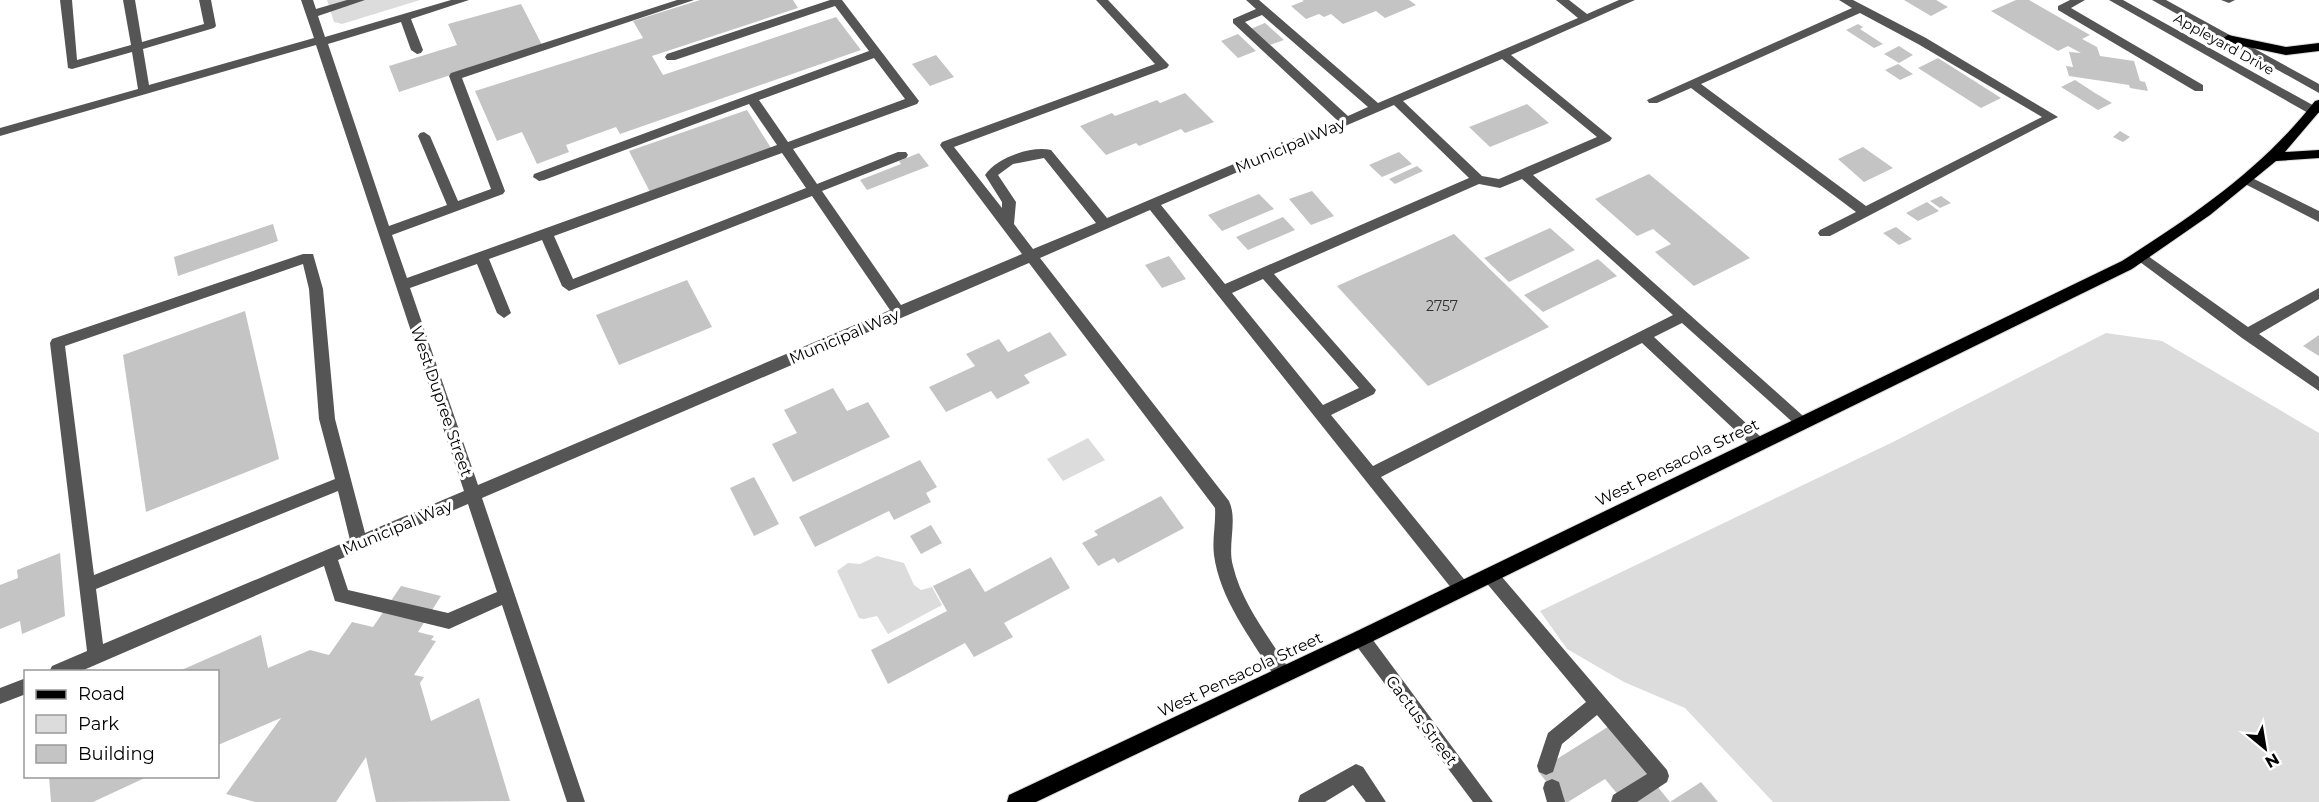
<svg xmlns="http://www.w3.org/2000/svg" width="2319" height="802" font-family="Montserrat,sans-serif">
<rect width="100%" height="100%" fill="#fff"/>
<!-- green -->
<path fill="#dcdcdc" d="M327,0h93l-78,24 -8,-2z
M2106,333l56,8 157,92v369h-546l-88,-94 -61,-26 -57,-33 -27,-38 353,-169z
M1088,438l17,22 -42,21 -16,-22z
M877,556l27,7 10,22 7,5 11,-3 10,18 -54,29 -11,-18 -13,3 -5,-1 -22,-47 11,-8 12,1z"/>
<!-- building -->
<path fill="#c4c4c4" d="M700,0h93l5,8 -146,48 11,19 173,-58 25,33 -241,84 -4,-7 -50,18 3,7 -32,12 -15,-32 -25,9 -22,-50 168,-53 -10,-17z
M1302,0h107l7,5 -31,13 -9,-7 -33,13 -12,-10 -7,3 -5,-3 -13,5 -15,-13 13,-5z
M1904,0h32l12,7 -17,9z
M2016,0h13l61,35 -8,4 15,8 3,9 34,5 6,20 5,1 3,9 -18,-3 -1,-3 -60,-9 -3,-10 7,1 -4,-15 12,1 -13,-7 -10,5 -67,-40z
M521,4l21,41 -143,47 -10,-26 68,-21 -9,-21z
M1265,23l19,17 -17,6 -19,-16z
M1858,24l5,3 -3,2 23,15 -9,4 -28,-18z
M1238,34l18,17 -18,7 -17,-17z
M1899,46l14,9 -14,8 -15,-9z
M936,55l18,22 -24,9 -18,-22z
M1938,58l41,26 22,14 -20,10 -63,-40z
M1898,64l15,10 -13,6 -15,-10z
M2075,80l20,13 17,10 -14,7 -37,-23z
M1185,93l29,29 -29,11 -4,-4 -42,17 -3,-3 -30,12 -26,-29 32,-13 3,3 42,-16 3,3z
M1527,104l22,19 -59,24 -21,-20z
M747,110l24,38 -121,44 -21,-41z
M2120,131l10,6 -7,5 -10,-5z
M1863,147l30,21 -29,14 -26,-23z
M1399,152l13,12 -30,13 -13,-12z
M919,153l10,13 -62,24 -7,-10 41,-16 -2,-3z
M1417,166l6,5 -28,13 -6,-5z
M1649,174l101,84 -56,28 -39,-34 16,-8 -18,-15 -16,7 -42,-37z
M1312,191l22,25 -23,9 -22,-26z
M1259,194l15,15 -52,22 -14,-16z
M1941,196l10,7 -11,5 -10,-7z
M1927,202l12,9 -21,10 -12,-8z
M1283,217l12,13 -47,20 -12,-13z
M273,224l5,17 -100,35 -4,-19z
M1896,227l16,12 -13,6 -16,-12z
M1550,228l25,22 -66,32 -25,-24z
M1454,234l95,93 -121,59 -91,-100z
M1169,256l17,23 -24,9 -17,-23z
M1598,259l19,17 -74,36 -19,-17z
M687,280l25,47 -93,38 -23,-50z
M245,311l34,148 -133,53 -23,-157z
M1050,332l17,23 -43,20 6,8 -33,16 -6,-8 -45,21 -17,-25 46,-21 -9,-12 33,-15 9,13z
M2319,335v21l-16,-10z
M833,388l14,23 21,-9 22,35 -97,45 -21,-38 25,-11 -13,-23z
M920,460l17,27 -11,6 5,9 -37,18 -5,-9 -74,36 -16,-30z
M754,477l25,47 -25,12 -24,-48z
M1161,496l23,32 -66,35 -4,-5 -16,8 -16,-23 16,-8 -4,-4z
M931,525l11,18 -21,11 -11,-18z
M60,553l5,63 -43,18 -2,-13 -20,8v-44l18,-7 -1,-8z
M1051,557l19,31 -66,35 9,14 -39,20 -9,-14 -77,41 -17,-34 76,-39 -14,-25 37,-18 15,24z
M401,586l40,10 -23,36 16,4 -3,4 5,1 -22,34 10,2 -4,6 11,38 48,-23 31,103 -134,1 -10,-45 -30,45h-81l-29,-8 55,-76 -63,27v-73h-41l84,-37 7,33 42,-18 19,5 23,-33 21,5z
M1622,718l13,41 35,43 31,-20 17,20h-94l-19,-23 -37,23h-6l-24,-31z
M49,776h100l-56,26h-42z"/>
<g fill="none" stroke-linecap="round" stroke-linejoin="round">
<defs>
<path id="major" d="M2228,35l58,12 33,-4v8l-33,4 -62,-13 -2,-3z
M2319,100v12l-34,40 34,-2v8l-43,3 -66,54 -78,54 -765,375 -331,158h-29l2,-7 346,-163 767,-371c72,-46 140,-92 193,-160z"/>
</defs>
<!-- major casing -->
<use href="#major" stroke="#dbdbdb" stroke-width="2"/>
<!-- minor -->
<path fill="#555" fill-rule="evenodd" d="M60,0h12l5,60 54,-15 -8,-45h12l7,42 62,-18 -5,-24h12l5,26 -2,2 -71,21 6,36 165,-47 -13,-38h12l3,9 31,-9h18l-47,16 7,21 126,-37h18l-58,19 12,31 -2,3 -4,1 -6,-4 -10,-28 -73,22 61,182 58,-21 -29,-69 2,-3 4,-1 6,4 28,65 33,-12 -42,-113 2,-3 226,-73h17l-232,78 43,113 -2,3 -111,41 15,43 370,-133 -28,-41 -205,76 -5,1 -6,-4 1,-3 335,-123 -34,-45 -160,54h-8l-2,-3 2,-3 163,-54h12l77,101 -2,3 -124,45 24,35 81,-32h8l2,3 -2,3 -84,33 79,114 121,-51 -80,-106 -2,-3 2,-3 213,-78 -59,-64h12l61,65 -2,3 -213,79 48,61v-6l-17,-27c11,-17 47,-30 66,-25l56,68 230,-98 -104,-97v-4l23,-10 -10,-9h13l119,103 200,-85 -22,-18h13l18,14 32,-14h16l-124,55 101,83 -2,3 -77,34 278,248 -3,4h-10l-116,-104 -28,14 110,103 3,4 -3,4 -5,2 -5,-2 -112,-105 -261,134 87,107 2,5 -2,5 -6,2 -6,-2 -306,-384 -110,48 189,243c9,19 -2,45 4,65 9,38 36,71 56,103l3,6 -3,6 -6,2 -6,-2c-23,-39 -57,-80 -63,-126 -2,-16 2,-31 1,-47l-186,-245 -547,235 103,304h-18l-65,-197 -53,24 -114,-28 -11,-35 -245,106h-30l3,-6 35,-15 -37,-308 2,-4 251,-85h10l10,35 12,130 30,114 99,-42 -148,-446 -316,91v-8l138,-39 -6,-37 -60,17 -4,-1zM1262,15l106,92 -20,9 -103,-94zM874,58l31,41 -117,43 -29,-42zM1502,59l95,78 -98,42 -17,-3 -79,-75zM1394,105l75,73 -244,106 -64,-79zM782,153l24,35 -233,91 -19,-43zM1044,158l52,65 -63,26 -19,-25 2,-22 -18,-27 15,-11zM1522,179l151,136 -300,151 -42,-51 43,-21 2,-4 -102,-116 205,-90 21,4zM812,196l78,114 -412,175 -68,-197 67,-24 20,49 7,5 7,-5 -22,-54 53,-19 20,46 7,5zM303,264l6,25 10,130 16,60 -241,96 -29,-229zM1263,279l96,109 -36,17 -91,-112zM338,491l12,49 -247,104 -7,-55zM468,504l29,88 -49,21 -100,-23 -10,-30z
M1839,0h14l73,38 132,79 -228,119h-10l-2,-3 2,-3 36,-18 -165,-124 -34,15h-8l-2,-3 205,-92zM1860,13l58,31 124,73 -176,89 -165,-122z
M2070,0h15l-14,8 132,77v6h-8l-137,-81v-4z
M2109,0h14l195,108 1,5 -9,1z
M2152,0h14l153,84v9z
M2221,0h14l-6,3z
M2246,175l73,36v11l-78,-40 -1,-3z
M2141,251l107,76 71,-39v11l-60,35 60,43v14l-77,-53 -106,-79 -2,-3z
M1490,568l6,2 171,200 2,6 -2,6 -30,20h-26l2,-7 34,-21 -50,-59 -35,29 -9,28 -7,3 -7,-3 -2,-6 11,-33 38,-31 -102,-122 -2,-5 2,-5z
M1361,630l6,2 126,170h-20l-118,-158 -3,-6 3,-6z
M26,678v16l-26,10v-16z
M1356,764l7,3 23,35h-20l-13,-17 -28,17h-27l2,-7z
M1552,779l7,3 6,20h-18l-4,-14 2,-6z"/>
<!-- major -->
<use href="#major" fill="#000" fill-rule="evenodd"/>
</g>
<g text-anchor="middle" stroke-width="6" stroke-linejoin="round" paint-order="stroke">
<!-- far-street labels -->
<g font-size="14" fill="#000" stroke="#fff">
<text transform="translate(2224 44) rotate(29)" y="5">Appleyard Drive</text>
</g>
<!-- number labels -->
<g font-size="14" fill="#313131">
<text x="1442" y="311">2757</text>
</g>
<!-- street labels -->
<g font-size="16" fill="#000" stroke="#fff">
<text transform="translate(1290 145) rotate(-23)" y="6">Municipal Way</text>
<text transform="translate(844 336) rotate(-23)" y="6">Municipal Way</text>
<text transform="translate(442 401) rotate(71)" y="6">West Dupree Street</text>
<text transform="translate(1677 462) rotate(-26)" y="6">West Pensacola Street</text>
<text transform="translate(397 527) rotate(-23)" y="6">Municipal Way</text>
<text transform="translate(1240 674) rotate(-25)" y="6">West Pensacola Street</text>
<text transform="translate(1422 720) rotate(53)" y="6">Cactus Street</text>
</g>
</g>
<!-- legend -->
<rect x="24" y="670" width="195" height="108" fill="#ffffff" stroke="#999999" stroke-width="1.5"/>
<rect x="36" y="690" width="30" height="9" fill="#000000" stroke="#999999" stroke-width="1.5"/>
<text x="78" y="700" font-size="18" fill="#000000">Road</text>
<rect x="36" y="715" width="30" height="18" fill="#dcdcdc" stroke="#999999" stroke-width="1.5"/>
<text x="78" y="730" font-size="18" fill="#000000">Park</text>
<rect x="36" y="745" width="30" height="18" fill="#c4c4c4" stroke="#999999" stroke-width="1.5"/>
<text x="78" y="760" font-size="18" fill="#000000">Building</text>
<!-- north arrow -->
<g transform="translate(2265 748) rotate(150)" stroke="#ffffff" stroke-width="4.5" paint-order="stroke">
<path d="M0-4.5L10 22L0 15L-10 22Z" fill="#000000"/>
<text y="-9" font-size="16" font-weight="bold" text-anchor="middle" fill="#000000">N</text>
</g>
</svg>
